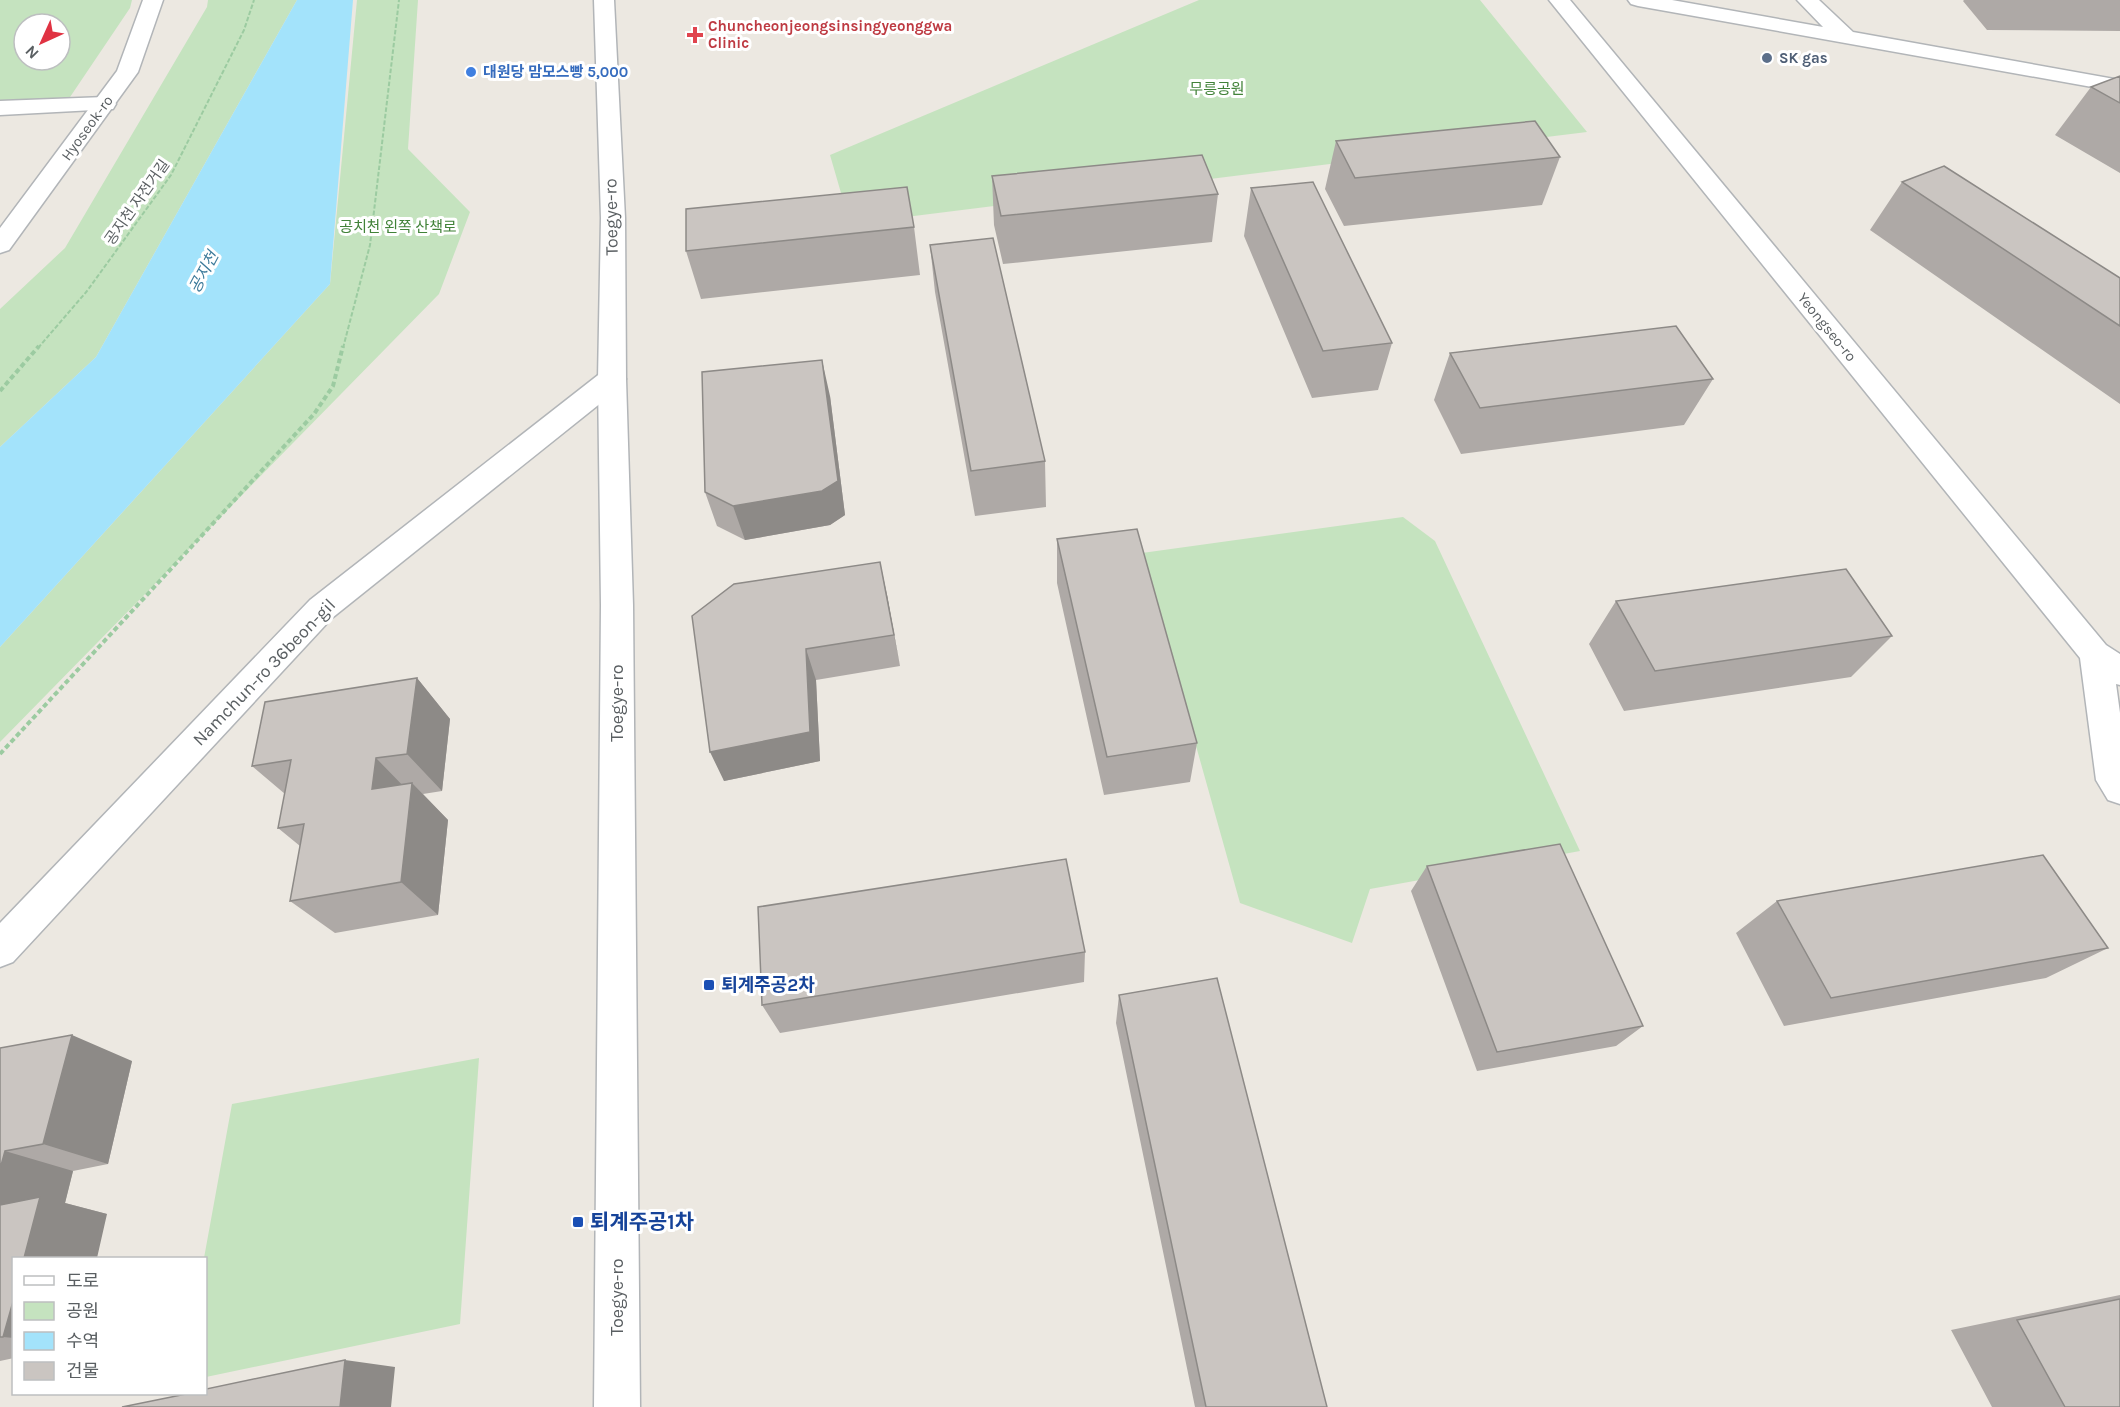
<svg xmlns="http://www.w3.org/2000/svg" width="2120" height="1407" font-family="Karla,'Noto Sans KR',sans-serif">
<rect width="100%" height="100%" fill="#ece8e1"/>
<!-- green -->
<path fill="#c5e3bf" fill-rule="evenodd" d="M0,0h132l-2,8 -64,95h-66zM24,24h36v36h-36z
M208,0h89l-201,357 -96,90v-138l65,-61 142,-241z
M357,0h61l-10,149 62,63 -31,82 -439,448v-95l330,-363z
M1199,0h281l107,132 -737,92 -20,-69z
M1403,517l32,24 145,310 -210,38 -18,54 -112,-40 -98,-350z
M479,1058l-19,266 -254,53 -2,-119 28,-154z"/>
<!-- water -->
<path fill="#a3e3fb" d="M297,0h56l-23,284 -330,363v-200l96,-90z"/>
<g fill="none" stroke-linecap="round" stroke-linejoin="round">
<defs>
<path id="minor" d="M1628,0h44l151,27 -26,-27h22l34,32 267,48v12l-482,-86 -7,-2z
M105,97l8,2 3,5 -3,5 -113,6v-14z
M612,370l10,2 4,7 -4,7 -290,232 -319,344 -13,5v-44l310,-323 292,-228z"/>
<path id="tertiary" d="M143,0h20l-25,72 -129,178 -9,3v-25l117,-157z
M594,0h20l11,218 1,161 7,226 7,802h-46l7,-802 -3,-226 3,-161z
M1549,0h21l536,645 14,9v31l-4,-1 4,29v91l-12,-4 -12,-20 -16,-122z"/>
</defs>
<!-- minor casing -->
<use href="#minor" stroke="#b2b5b8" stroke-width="3"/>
<!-- tertiary casing -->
<use href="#tertiary" stroke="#b2b5b8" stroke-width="3"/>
<!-- path-far1 -->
<path stroke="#9ccba1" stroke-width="2" stroke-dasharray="4.5 2" stroke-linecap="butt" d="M38,348l49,-57 84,-116 73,-145 10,-30
M343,348l27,-103 29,-245"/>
<!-- path -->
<path stroke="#9ccba1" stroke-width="4" stroke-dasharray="5 3" stroke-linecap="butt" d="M0,391l39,-45
M0,754l314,-340 19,-28 10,-40"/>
<!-- minor -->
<use href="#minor" fill="#fff" fill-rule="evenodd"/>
<!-- tertiary -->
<use href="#tertiary" fill="#fff" fill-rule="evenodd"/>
</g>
<!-- wall -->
<path fill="#aea9a6" d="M1964,0h156v31l-133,-1 -24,-29z
M2120,76v97l-65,-38 36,-48z
M1336,141l224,16 -18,48 -198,21 -19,-37z
M992,176l226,18 -6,48 -209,22 -9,-39z
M1902,182l218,96v126l-250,-174z
M1251,188l141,155 -14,47 -66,8 -68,-162z
M914,227l6,48 -219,24 -15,-48z
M930,245l115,216 1,46 -71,9 -40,-224z
M1450,353l263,26 -29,46 -223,29 -27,-54z
M830,396l15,119 -15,10 -85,15 -28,-14 -12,-34z
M1057,539l140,204 -7,39 -86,13 -47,-212z
M887,595l13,71 -84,14 4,81 -96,20 -32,-165z
M1616,601l276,35 -41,41 -227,34 -35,-67z
M417,678l33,41 -8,72 -19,3 25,26 -10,95 -103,18 -45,-32 10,-55 -22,-18 7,-34 -33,-28z
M1427,866l216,160 -27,20 -139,25 -66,-180z
M1777,901l331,47 -62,30 -262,48 -48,-93z
M1085,952l-1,30 -304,51 -18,-28z
M1119,995l208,412h-132l-79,-384z
M0,1048l132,13 -24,103 -35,7 -8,32 42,11 -93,44v100l-14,3z
M2120,1295v112h-128l-41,-77z"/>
<!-- shaded-wall -->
<path fill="#8d8a87" d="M822,360l8,36 15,119 -15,10 -85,15 -12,-34z
M880,562l7,33 13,71 -6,-31z
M806,649l10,31 4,81 -96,20 -14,-29z
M417,678l33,41 -8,72 -35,-37z
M376,758l35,36 1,-11 36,37 -10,95 -37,-33 -29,-93z
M72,1035l60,26 -24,103 -65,-20z
M5,1151l68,20 -8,32 42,11 -10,44h-73l-24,-49v-40z
M14,1298v40l-11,-1z
M345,1360l50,7 -4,40h-51z"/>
<!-- building -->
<path fill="#cac5c1" stroke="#8d8a87" stroke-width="1.5" d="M2120,76v27l-29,-16z
M1535,121l25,36 -205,21 -19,-37z
M1202,155l16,39 -217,22 -9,-40z
M1944,166l176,112v48l-218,-144z
M1313,182l79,161 -69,8 -72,-163z
M907,187l7,40 -228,24v-42z
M993,238l52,223 -74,10 -41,-226z
M1676,326l37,53 -233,29 -30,-55z
M822,360l16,121 -16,10 -89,15 -28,-14 -3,-120z
M1137,529l60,214 -90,14 -50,-218z
M880,562l14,73 -88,14 4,83 -100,20 -18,-136 42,-32z
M1846,569l46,67 -237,35 -39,-70z
M417,678l-10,76 -31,4 -4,31 40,-6 -11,99 -111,19 14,-77 -26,4 13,-68 -39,6 13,-64z
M1560,844l83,182 -146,26 -70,-186z
M2043,855l65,93 -277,50 -54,-97z
M1066,859l19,93 -323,53 -4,-98z
M1217,978l110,429h-121l-87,-412z
M72,1035l-29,109 -38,7 -5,18v-121z
M40,1197l-16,61h-10v40l-11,39h-3v-132z
M2120,1299v108h-55l-48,-87z
M345,1360l-5,47h-218l64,-13h20v-5z"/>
<!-- markers -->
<path fill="#e0444e" stroke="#fff" stroke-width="2" d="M692 26h6v6h6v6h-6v6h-6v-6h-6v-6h6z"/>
<circle fill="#5c6f8a" stroke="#fff" stroke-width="2" cx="1767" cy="58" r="6"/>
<circle fill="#3f7fe0" stroke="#fff" stroke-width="2" cx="471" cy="72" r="6"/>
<g fill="#1a4fb4" stroke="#fff" stroke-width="2">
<rect x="703" y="979" width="12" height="12" rx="3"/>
<rect x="572" y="1216" width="12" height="12" rx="3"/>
</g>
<g text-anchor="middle" stroke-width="6" stroke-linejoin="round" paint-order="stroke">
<!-- far-health labels -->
<g font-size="15" font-weight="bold" fill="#be3a42" stroke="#fff" text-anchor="start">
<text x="708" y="31">Chuncheonjeongsinsingyeonggwa<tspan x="708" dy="17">Clinic</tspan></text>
</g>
<!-- far-service labels -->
<g font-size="15" font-weight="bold" fill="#4e5e75" stroke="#fff" text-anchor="start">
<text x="1779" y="63">SK gas</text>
</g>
<!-- far-shop labels -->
<g font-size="15" font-weight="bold" fill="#366cbe" stroke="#fff" text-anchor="start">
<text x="483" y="77">대원당 맘모스빵 5,000</text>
</g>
<!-- far-park labels -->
<g font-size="15" fill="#418238" stroke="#fff">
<text x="1217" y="94">무릉공원</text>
<text x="398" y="232">공치천 왼쪽 산책로</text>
</g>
<!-- far-street labels -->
<g font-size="15" fill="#5a5f62" stroke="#fff">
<text transform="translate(87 128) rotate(-54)" y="5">Hyoseok-ro</text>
<text transform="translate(137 202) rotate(-55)" y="5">공지천 자전거길</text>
<text transform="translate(1827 327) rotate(51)" y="5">Yeongseo-ro</text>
</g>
<!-- far-water labels -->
<g font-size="16" font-style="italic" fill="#3c7a9a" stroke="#fff">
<text transform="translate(203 272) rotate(-62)" y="6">공지천</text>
</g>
<!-- street labels -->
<g font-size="18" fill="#5a5f62" stroke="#fff">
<text transform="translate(611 217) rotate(-91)" y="6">Toegye-ro</text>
<text transform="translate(264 672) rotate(-46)" y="6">Namchun-ro 36beon-gil</text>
<text transform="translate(617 703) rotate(-90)" y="6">Toegye-ro</text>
<text transform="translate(617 1297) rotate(-90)" y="6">Toegye-ro</text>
</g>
<!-- transit labels -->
<g font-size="18" font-weight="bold" fill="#164399" stroke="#fff" text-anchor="start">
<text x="721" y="991">퇴계주공2차</text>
</g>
<!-- near-transit labels -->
<g font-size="21" font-weight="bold" fill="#164399" stroke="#fff" text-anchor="start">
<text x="590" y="1229">퇴계주공1차</text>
</g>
</g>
<!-- legend -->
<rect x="12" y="1257" width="195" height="138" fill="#ffffff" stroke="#bdbfc0" stroke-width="1.5"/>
<rect x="24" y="1276" width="30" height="9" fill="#ffffff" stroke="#bdbfc0" stroke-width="1.5"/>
<text x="66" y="1287" font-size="18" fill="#5a5f62">도로</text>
<rect x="24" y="1302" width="30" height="18" fill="#c5e3bf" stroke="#bdbfc0" stroke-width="1.5"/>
<text x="66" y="1317" font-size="18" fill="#5a5f62">공원</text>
<rect x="24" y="1332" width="30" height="18" fill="#a3e3fb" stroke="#bdbfc0" stroke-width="1.5"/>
<text x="66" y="1347" font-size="18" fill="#5a5f62">수역</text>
<rect x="24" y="1362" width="30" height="18" fill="#cac5c1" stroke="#bdbfc0" stroke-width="1.5"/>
<text x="66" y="1377" font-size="18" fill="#5a5f62">건물</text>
<!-- north arrow -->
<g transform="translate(42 42) rotate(225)"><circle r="28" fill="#ffffff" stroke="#bdbfc0" stroke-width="1.5"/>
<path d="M0-4.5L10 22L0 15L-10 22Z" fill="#e03343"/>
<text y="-9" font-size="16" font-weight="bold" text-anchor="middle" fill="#5a5f62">N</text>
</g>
</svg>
